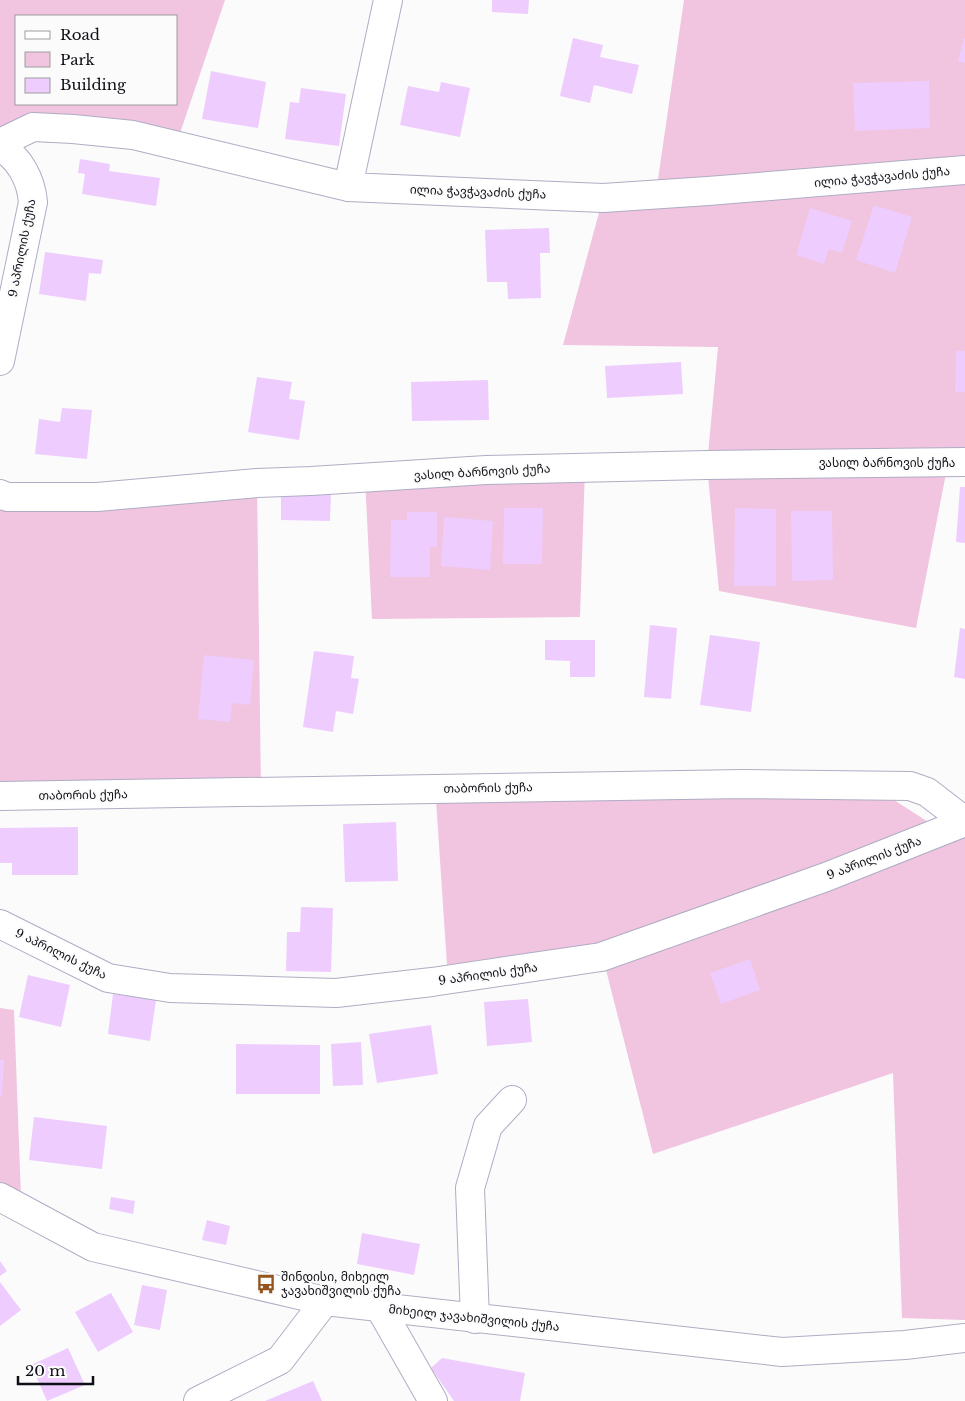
<svg xmlns="http://www.w3.org/2000/svg" width="965" height="1401" font-family="'Libre Baskerville','Noto Sans Georgian',serif">
<rect width="100%" height="100%" fill="#fbfbfb"/>
<!-- green -->
<path fill="#f1c4e0" fill-rule="evenodd" d="M0,0h225l-49,145 -43,-10 -133,8zM16,16h160v88h-160z
M684,0h281v462l-17,1 -32,165 -197,-37 -12,-126 11,-118 -155,-2 40,-147 53,-5z
M585,468l-5,149 -208,2 -7,-141z
M257,483l4,309 -261,4v-302z
M886,795l47,30 -307,114 -179,26 -11,-165z
M965,822v498l-63,-2 -9,-245 -240,81 -48,-188z
M0,1008l14,2 7,187 -21,-12z"/>
<!-- building -->
<path fill="#efccfe" d="M492,0h37l-1,14 -36,-2z
M573,38l30,7 -3,12 39,8 -7,29 -38,-9 -4,18 -30,-7z
M964,38h1v25l-7,-2z
M211,71l55,11 -8,46 -56,-9z
M929,81l1,47 -75,3 -2,-48z
M441,82l29,6 -10,49 -60,-12 8,-39 31,6z
M301,88l45,6 -7,52 -54,-7 5,-37 9,1z
M80,159l30,5 -1,7 51,7 -4,28 -74,-12 3,-20 -7,-1z
M874,205l38,12 -17,56 -39,-13z
M810,208l42,13 -10,32 -13,-4 -5,15 -28,-9z
M549,228l1,25h-10l1,45 -33,1 -1,-17h-20l-2,-52z
M45,252l58,8 -2,14 -12,-1 -3,28 -47,-7z
M956,351h9v41h-10z
M681,362l2,32 -76,4 -2,-32z
M257,377l35,5 -3,17 16,2 -6,39 -51,-8z
M488,380l1,40 -77,1 -1,-39z
M62,408l30,2 -5,49 -52,-5 4,-35 21,3z
M960,487h5v56l-9,-1z
M281,491l50,2 -1,28 -49,-1z
M504,508h39l-1,56h-39z
M735,508l41,1v77h-42z
M791,511h41l1,69 -41,1z
M407,512h30v35h-7v30h-40l1,-57h16z
M444,517l49,4 -3,49 -49,-4z
M650,625l27,3 -6,71 -27,-2z
M960,628l5,1v50l-11,-2z
M710,635l50,7 -9,70 -51,-7z
M545,640h50v37h-25v-16l-25,-1z
M314,651l40,5 -3,22 8,1 -6,35 -17,-3 -3,21 -30,-5z
M204,655l50,5 -4,45 -18,-2 -2,19 -32,-3z
M396,822l2,59 -53,1 -2,-58z
M78,827v48h-66v-12h-12v-35z
M301,907l32,1 -2,64 -45,-1 1,-39h13z
M750,959l10,31 -39,14 -11,-31z
M28,975l42,10 -9,42 -42,-10z
M113,994l43,6 -6,41 -42,-7z
M528,999l4,43 -45,4 -3,-44z
M431,1025l7,49 -61,9 -8,-49z
M361,1042l2,43 -30,1 -2,-42z
M236,1044l84,1v49h-84z
M0,1060h4l-2,37 -2,-1z
M34,1117l73,9 -5,43 -73,-9z
M111,1197l24,4 -2,13 -24,-5z
M207,1220l23,6 -4,19 -24,-5z
M362,1233l58,11 -6,31 -57,-11z
M0,1261l7,10 -7,5z
M0,1282l21,28 -21,16z
M142,1285l25,5 -7,40 -26,-5z
M111,1293l22,39 -35,20 -23,-40z
M68,1348l17,37 -38,16 -16,-36z
M442,1358l83,15 -5,28h-66l-23,-33z
M313,1381l9,20h-57z"/>
<g fill="none" stroke-linecap="round" stroke-linejoin="round">
<defs>
<path id="minor" d="M0,143l33,-16 40,2 60,6 215,52 255,11 105,-7 257,-21
M0,147c20,11 31,33 33,55l-33,159
M348,187l40,-187
M0,494l7,3h90l160,-14 54,-2 175,-11 221,-5 258,-3
M0,796l744,-12 166,2 17,6 38,29
M0,924l108,54 62,10 166,5 96,-11 169,-25 225,-80 139,-55
M380,1308l53,93
M475,1319l-5,-131 18,-62 24,-26
M198,1401l82,-41 45,-59"/>
<path id="major" d="M0,1197l93,50 232,54 457,51 123,-7 60,-7"/>
</defs>
<!-- minor casing -->
<use href="#minor" stroke="#afadc4" stroke-width="30"/>
<!-- major casing -->
<use href="#major" stroke="#afadc4" stroke-width="30"/>
<!-- minor -->
<use href="#minor" stroke="#fff" stroke-width="28"/>
<!-- major -->
<use href="#major" stroke="#fff" stroke-width="28"/>
</g>
<!-- icons -->
<defs>
<symbol id="bus-bare" viewBox="-9 -9 18 18"><path d="M-5-6H5V4H4V6H2V4H-2V6H-4V4H-5ZM-3.5-4V0h7V-4ZM-3.5 1.2v1.5H-2V1.2ZM2 1.2v1.5H3.5V1.2Z" fill="#94541d" stroke="#fbfbfb" stroke-width="2.5" paint-order="stroke"/></symbol>
</defs>
<g fill-rule="evenodd">
<use href="#bus-bare" x="252" y="1270" width="28" height="28"/>
</g>
<g text-anchor="middle" stroke-width="4" stroke-linejoin="round" paint-order="stroke">
<!-- street labels -->
<g font-size="12" fill="#0f0f17" stroke="#fbfbfb">
<text transform="translate(882 177) rotate(-5)" y="4">ილია ჭავჭავაძის ქუჩა</text>
<text transform="translate(478 192) rotate(2)" y="4">ილია ჭავჭავაძის ქუჩა</text>
<text transform="translate(22 248) rotate(-79)" y="4">9 აპრილის ქუჩა</text>
<text x="887" y="467">ვასილ ბარნოვის ქუჩა</text>
<text transform="translate(482 472) rotate(-3)" y="4">ვასილ ბარნოვის ქუჩა</text>
<text transform="translate(488 788) rotate(-1)" y="4">თაბორის ქუჩა</text>
<text transform="translate(83 795) rotate(-1)" y="4">თაბორის ქუჩა</text>
<text transform="translate(874 858) rotate(-21)" y="4">9 აპრილის ქუჩა</text>
<text transform="translate(61 954) rotate(26)" y="4">9 აპრილის ქუჩა</text>
<text transform="translate(488 974) rotate(-8)" y="4">9 აპრილის ქუჩა</text>
<text transform="translate(474 1318) rotate(6)" y="4">მიხეილ ჯავახიშვილის ქუჩა</text>
</g>
<!-- poi labels -->
<g font-size="12" fill="#0f0f17" stroke="#fbfbfb" text-anchor="start">
<text x="281" y="1281">შინდისი, მიხეილ<tspan x="281" dy="14">ჯავახიშვილის ქუჩა</tspan></text>
</g>
</g>
<!-- legend -->
<rect x="15" y="15" width="162" height="90" fill="#fbfbfb" stroke="#9d9da0"/>
<rect x="25" y="31" width="25" height="8" fill="#ffffff" stroke="#9d9da0"/>
<text x="60" y="40" font-size="15" fill="#0f0f17">Road</text>
<rect x="25" y="52" width="25" height="15" fill="#f1c4e0" stroke="#9d9da0"/>
<text x="60" y="65" font-size="15" fill="#0f0f17">Park</text>
<rect x="25" y="78" width="25" height="15" fill="#efccfe" stroke="#9d9da0"/>
<text x="60" y="90" font-size="15" fill="#0f0f17">Building</text>
<!-- scale -->
<path d="M18 1376v8h75v-8" fill="none" stroke="#0f0f17" stroke-width="2.5"/>
<text x="25" y="1376" font-size="15" fill="#0f0f17" stroke="#fbfbfb" stroke-width="4" paint-order="stroke">20 m</text>
</svg>
